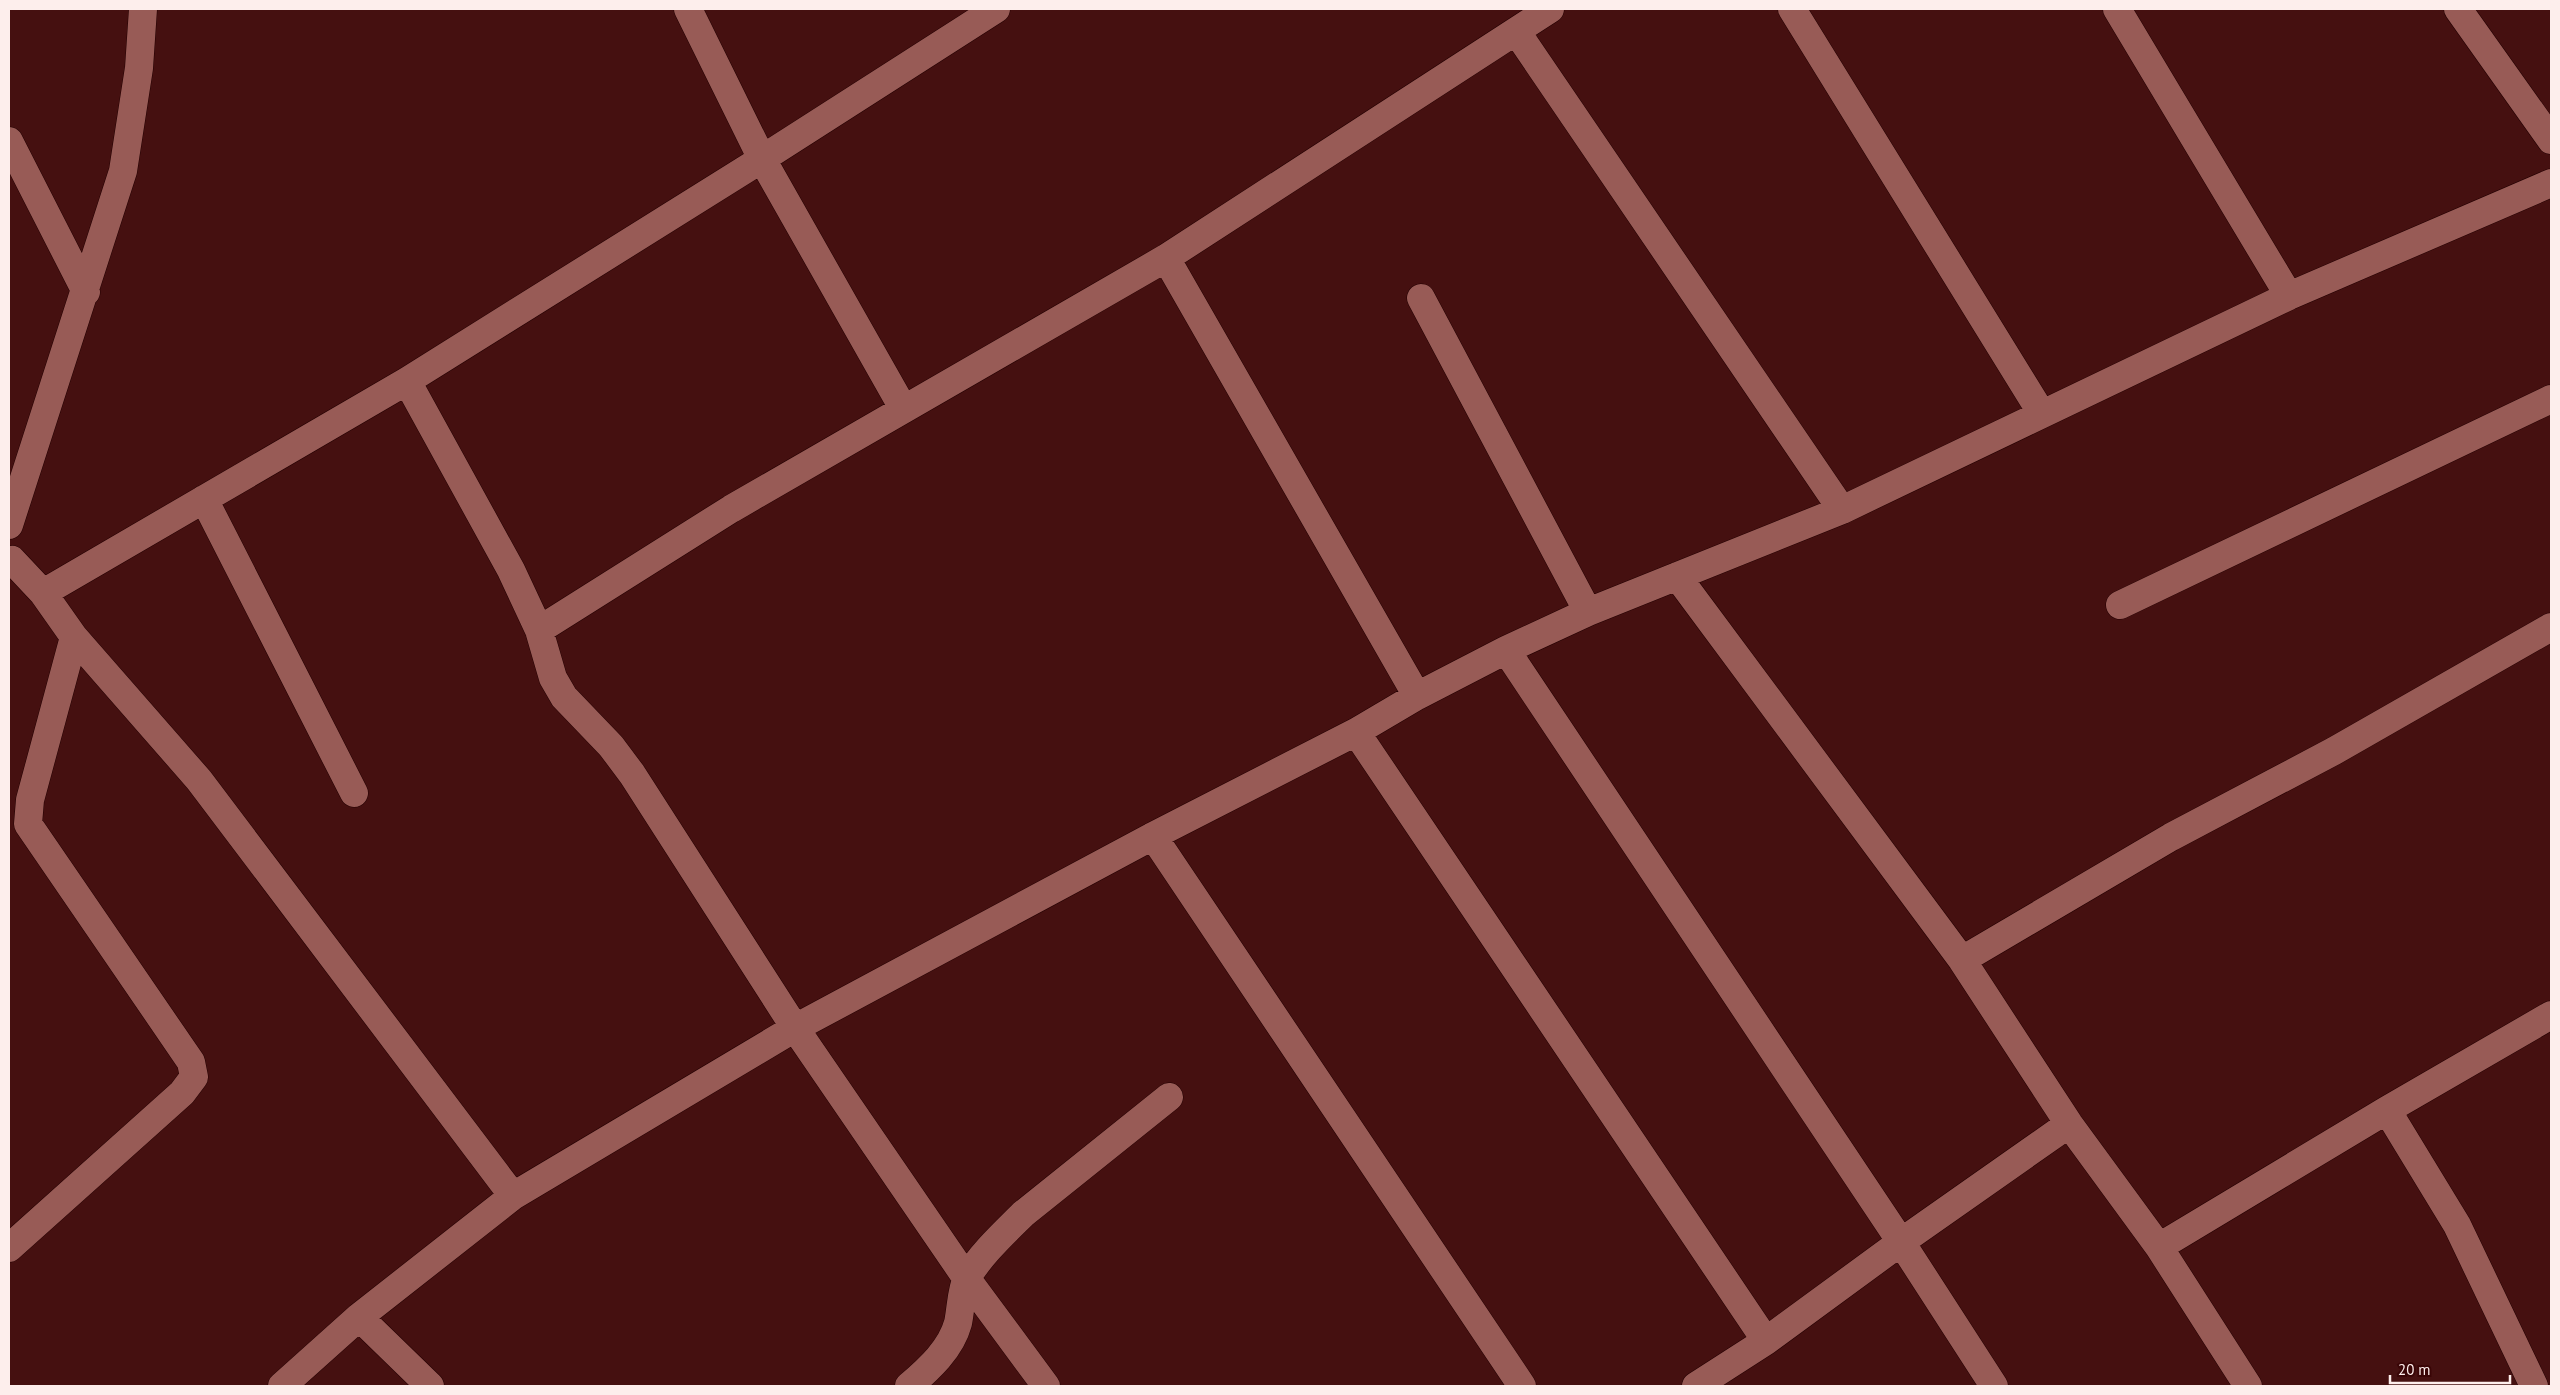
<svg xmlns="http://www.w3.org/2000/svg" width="2560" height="1395" font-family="'PT Sans',sans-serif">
<rect width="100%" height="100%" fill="#451010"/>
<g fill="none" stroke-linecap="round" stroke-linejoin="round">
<defs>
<path id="minor" d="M688,9l74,150 141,249
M1792,9l250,405
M2117,9l172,287
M2458,9l93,131
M1516,31l326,479
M9,141l77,151
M1166,258l251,438
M1421,298l167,314
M407,381l104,189 28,60 192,-121 435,-251 384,-249
M204,499l150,294
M9,525l114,-354 16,-103 4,-59
M9,561l3,-1 31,33 31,44 125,143 314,416
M1677,576l285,384 107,164 90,123 89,139
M43,593l364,-212 355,-222 234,-150
M2120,605l431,-206
M539,630l14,48 11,19 47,49 21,28 163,254 172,251 79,107
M1506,650l395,592 93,144
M1356,732l410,609
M1153,836l369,550
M1962,960l209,-123 163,-86 217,-124
M2387,1110l70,115 77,161
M2159,1247l228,-137 164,-95
M9,1248l173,-155 12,-16 -3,-15 -163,-238 2,-24 44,-163
M359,1317l71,69
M282,1386l77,-69 154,-121 282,-168 358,-192 203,-104 61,-36 89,-46 82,-38 254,-102 447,-214 262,-113
M909,1386c20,-17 42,-37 49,-63 3,-14 3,-33 9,-45 13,-23 38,-46 56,-64l146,-117
M1696,1386l70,-45 135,-99 168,-118"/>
</defs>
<!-- minor casing -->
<use href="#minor" stroke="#240102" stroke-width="29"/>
<!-- minor -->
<use href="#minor" stroke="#985b56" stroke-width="28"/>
</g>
<!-- border -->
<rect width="2560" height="1395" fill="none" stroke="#fdeeec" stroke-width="20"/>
<!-- scale -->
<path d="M2390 1375v8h120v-8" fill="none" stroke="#fdeeec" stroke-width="2.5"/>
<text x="2398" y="1375" font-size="15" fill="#fdeeec" stroke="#390506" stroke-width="4" paint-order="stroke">20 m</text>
</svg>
